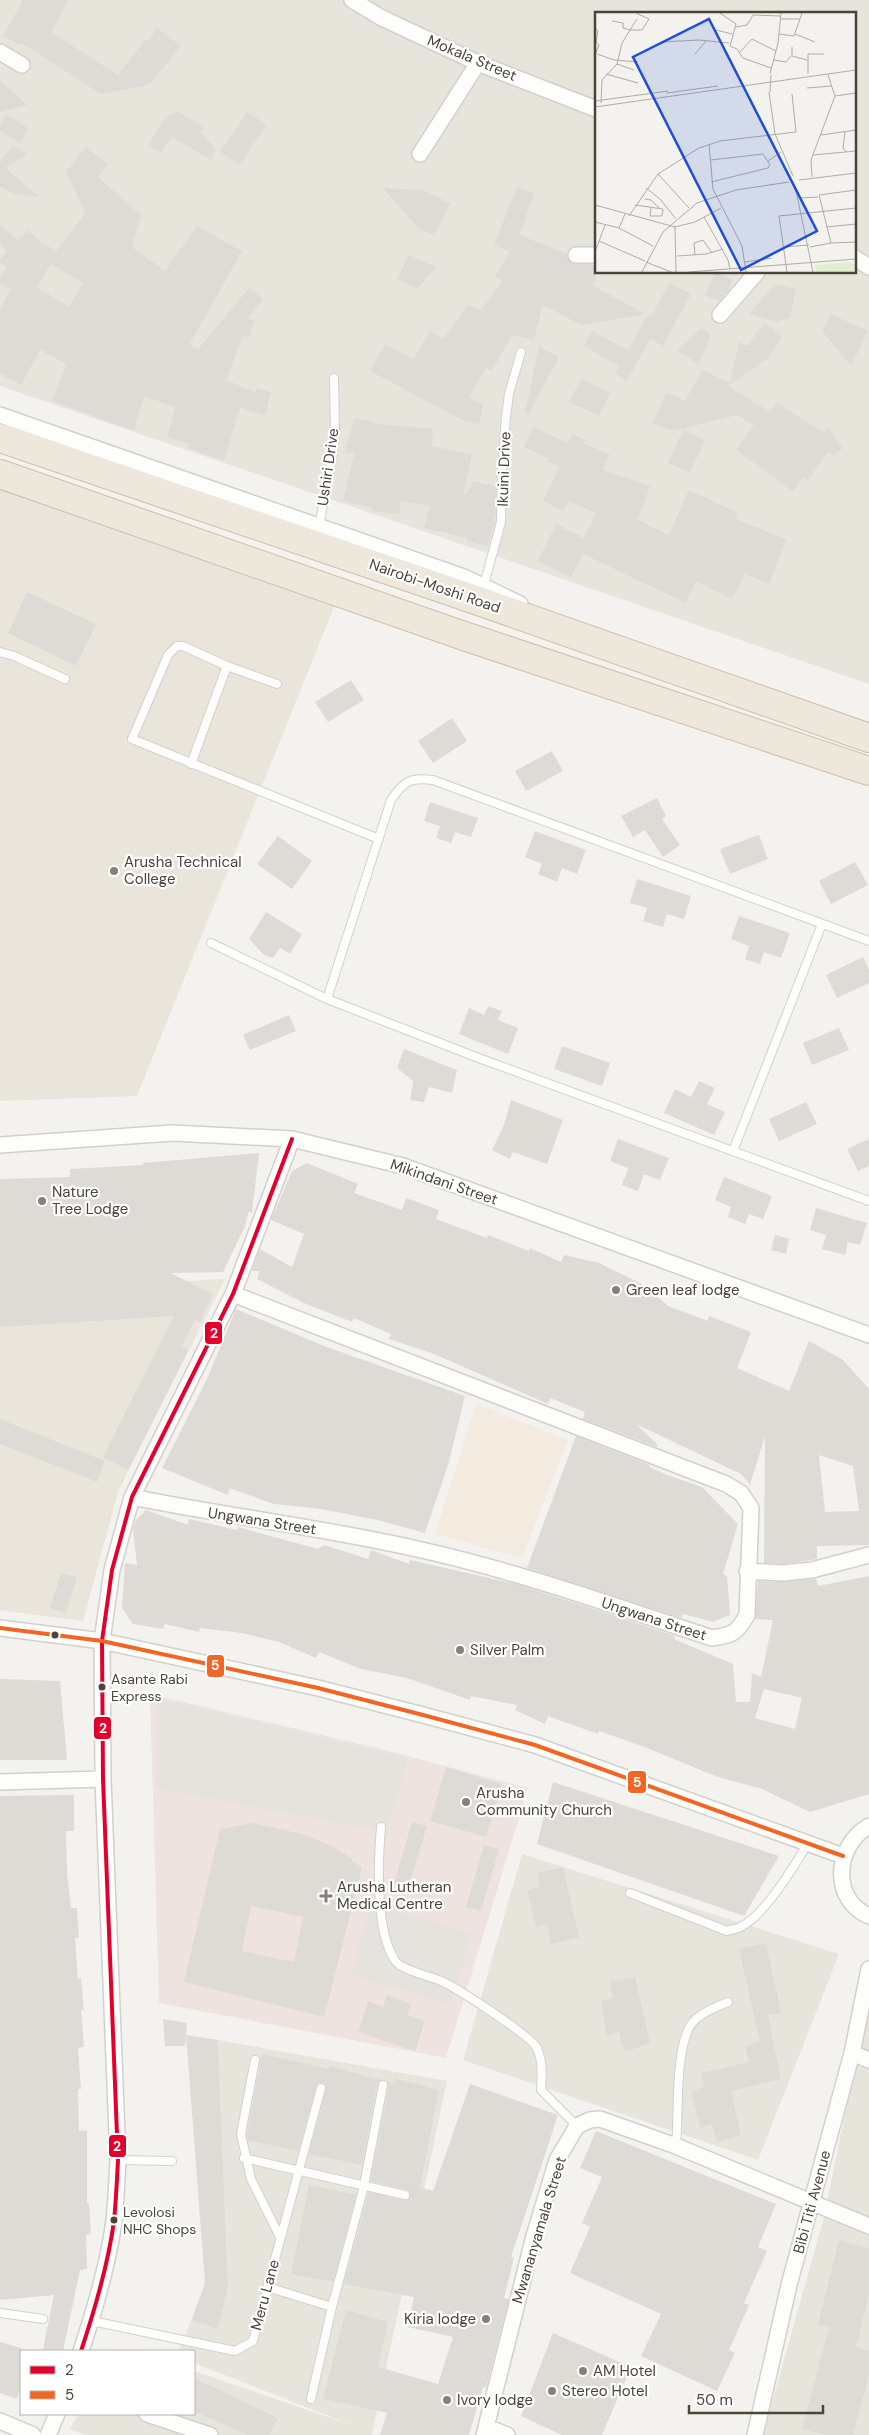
<svg xmlns="http://www.w3.org/2000/svg" width="869" height="2435" font-family="'DM Sans',sans-serif">
<rect width="100%" height="100%" fill="#f4f2ee"/>
<!-- residential -->
<path fill="#e7e4dc" fill-rule="evenodd" d="M0,0h869v684l-869,-298zM596,14h259v258h-259z
M522,1854l317,100 -81,206 -295,-100z
M869,1996v439h-106l61,-218z
M218,2040l229,41 -75,354h-287l-15,-6 9,-15h115v-43l163,56 -163,-64v-12h-15l12,-30 27,8 10,-42z"/>
<!-- commercial -->
<path fill="#f3ebdf" d="M476,1404l92,36 -46,118 -87,-24z"/>
<!-- education -->
<path fill="#eae5da" d="M0,487l336,115 -199,494 -137,5z
M225,1279l-107,213 -35,129 -83,-11v-318z"/>
<!-- medical -->
<path fill="#eee3df" d="M150,1694l231,55 147,39 -82,270 -287,-55z"/>
<!-- parking -->
<path fill="#e6e3df" d="M157,1698l251,60 -22,74 -230,-44z
M371,1904l101,29 -21,71 -100,-29z"/>
<!-- building -->
<path fill="#dedbd6" fill-rule="evenodd" d="M23,0h45l-17,32 67,43 27,-36 2,3 10,-14 24,18 -32,39 -48,9 -81,-52 -1,3 -16,-9z
M0,80l27,25 -27,7z
M177,111l26,16 -3,5 16,17 -5,11 -39,-23 -11,16 -13,-8 17,-27z
M247,112l20,13 -28,40 -19,-13z
M6,115l23,13 -9,15 -20,-12v-7z
M13,145l14,9 -21,14 33,29 -27,-4 -12,-6v-25z
M86,147l22,17 -10,13 43,38 -9,32 33,24 32,-45 45,25 -52,93 8,5 51,-61 14,11 -15,19 6,2 -5,18 -6,-2 -17,44 29,12 1,-4 15,4 -6,23 -25,-7 -16,53 -36,-13 2,-4 -23,-6 8,-31 -31,-11 -10,35 -82,-30 14,-37 -26,-14 -19,35 -21,-11v-66l11,-18 -11,-7v-5l7,-11 -7,-4v-4l7,-8 -7,-7v-19l18,15 10,-10 12,11 16,10 29,-38 -19,-41zM51,264l32,19 -14,24 -32,-20z
M517,187l17,6 -14,42 47,19 5,9 18,1 6,3v15l-4,3 53,29 -64,11 -38,-20 -9,35 -22,-5 -20,36 -6,-3 -17,30 14,6 -4,20 -17,-4 -92,-49 15,-27 28,15 17,-28 13,8 25,-34 13,5 22,-29 -8,-5 15,-24 -16,-7z
M383,188l40,2 27,13 -16,33 -16,-8z
M409,255l27,12 -19,22 -20,-10z
M715,272l18,8 -5,11 -9,10 -14,-5z
M669,283l22,11 -28,52 -13,-7 -23,42 -12,-7 4,-8 -35,-20 8,-15 36,19 20,-35 3,2z
M775,284l21,5 -6,29 -14,4 -27,-8z
M831,314l37,17 -17,35 -29,-35z
M764,323l19,14 -16,22 -39,27 42,26 6,-10 48,31 3,-6 16,21 -10,7 -5,-3 -20,28 -5,-3 -10,14 -57,-41 18,-25 -17,-10 -64,16 -20,-8 13,-31 19,9 17,-31 28,13 9,-41 8,4z
M701,328l10,6 -12,30 -22,-13z
M539,346l20,11 -30,57 -4,-2z
M581,379l29,14 -11,23 -30,-14z
M354,418l26,6 53,5 -1,17 40,9 -9,39 3,1 7,-14 23,5v28l-8,32 -22,-5 1,-3 -43,-10 6,-22 -29,-5 -2,13 -27,-3v-3l-29,-7 11,-47 -9,-2z
M533,427l35,16 4,-9 14,6 -2,3 26,12 -7,15 47,16 -12,34 31,15 20,-45 49,23 -2,6 51,21 -18,44 -24,-10 -13,25 -36,-18 -10,22 -103,-49 -12,23 -33,-16 18,-37 28,14 12,-25 -27,-12 -5,10 -21,-10 17,-35 -13,-4 2,-3 -25,-12z
M683,430l22,10 -15,33 -22,-10z
M27,592l69,32 -20,42 -68,-33z
M351,680l13,20 -36,22 -13,-20z
M452,718l15,23 -34,22 -15,-22z
M552,751l11,20 -37,20 -11,-20z
M657,798l9,18 -4,3 18,26 -17,12 -18,-27 -12,7 -12,-21z
M430,802l48,16 -7,19 -16,-5 -4,11 -15,-5 4,-12 -16,-5z
M535,831l51,19 -9,24 -15,-6 -5,14 -19,-8 4,-10 -17,-7z
M759,835l9,24 -38,15 -10,-25z
M278,836l34,25 -20,28 -35,-25z
M855,862l13,23 -37,19 -12,-23z
M637,879l54,17 -7,23 -17,-5 -4,13 -20,-6 4,-13 -17,-5z
M266,912l36,22 -12,20 -10,-6 -7,10 -9,-3 -15,-16z
M739,916l51,17 -9,25 -17,-6 -4,12 -15,-5 4,-13 -18,-7z
M863,957l6,13v13l-32,15 -11,-23z
M488,1006l14,5 -4,9 20,8 -10,26 -49,-20 10,-26 15,7z
M289,1015l7,16 -46,19 -7,-15z
M839,1028l10,22 -37,15 -9,-22z
M562,1046l48,17 -8,23 -48,-17z
M404,1049l53,21 -5,23 -23,-6 -5,15 -14,-2 3,-19 -16,-13z
M699,1081l16,7 -8,16 18,8 -11,23 -50,-22 11,-24 16,8z
M511,1100l52,20 -16,44 -34,-12 -3,7 -18,-9 12,-25z
M806,1102l11,22 -38,17 -10,-22z
M618,1139l51,19 -9,22 -16,-6 -6,17 -16,-6 6,-17 -18,-7z
M869,1139v27l-11,5 -11,-22z
M259,1153l-7,60 -3,-2 -4,15 -22,46 -53,1 43,21 -13,28 -5,-2 -14,27 7,3 -60,120 -25,-13 71,-141 -174,11v-148l70,-2v-8l73,-4v-2z
M307,1163l51,21 -4,9 48,17 4,-12 33,12 -3,9 51,19 1,-3 41,16 1,-3 31,14 3,-7 35,8 45,22 24,21 40,15 1,-5 42,16 -14,36 52,23 20,-50 33,18 27,30v156l-52,1v13l-34,5 -19,-1 1,-127 -15,49 -9,-11 -105,-50 22,21 -1,2 -74,-28 2,-7 -35,-14 -2,6 -114,-50 -45,-15 2,-5 -37,-16 -2,4 -46,-18 -49,-25 3,-8h-8l8,-22 32,18 12,-33 -33,-14 21,-49zM819,1455l34,11 6,45 -34,1z
M724,1177l48,19 -9,23 -14,-5 -4,10 -17,-7 3,-10 -16,-7z
M816,1208l51,15 -7,22 -12,-3 -3,13 -23,-6 4,-14 -16,-5z
M775,1235l14,4 -3,15 -15,-4z
M236,1309l88,37 141,50 -16,66 -24,71 -48,-13 -56,-11 -47,-5 -45,-16 -1,7 -66,-27 45,-89z
M0,1419l105,42 -8,21 -97,-38z
M576,1436l74,29 -1,2 18,8 35,12 36,37 -15,50 4,2 3,39 -17,7 -30,-8 -2,4 -154,-50z
M146,1510l42,15 1,-6 48,11 1,-3 80,22 6,-4 44,14 3,-9 38,14 1,-4 106,24 87,28 72,24 -1,3 59,25 3,38h14l2,-29 9,4 12,-57 -18,-1 3,-38 26,1 32,-3 2,7 51,-10v218l-59,18 -48,-23 -44,-12 -76,-31 -43,-15 -1,3 -50,-18 -3,8 -30,-14 2,-5 -46,-9 -1,4 -63,-22 -46,-9 -42,-17 -3,6 -37,-16 -37,-9 -42,-5 -1,4 -34,-8 -2,5 -30,-5 -11,-16 3,-45 12,2 -4,-35 3,-10zM764,1689l38,9 -7,31 -40,-11z
M61,1573l16,4 -11,36 -16,-5z
M0,1679l60,2 7,79h-67z
M446,1767l56,17 -16,53 -56,-16z
M553,1782l226,74 -35,60 -207,-72z
M74,1795v36h-8l1,40 4,37h6l2,30h-4l3,41 3,-1 3,32h-3l3,37 -6,1 3,41h-3l1,42 8,-1v73h2l2,31 -5,1 1,34 -7,1 -17,81h-12l-8,-2 11,-54 -54,5v-504z
M412,1822l15,4 -19,63 -14,-5z
M252,1823l51,11 35,15 24,19 -38,149 -140,-35 36,-153zM251,1906l52,11 -9,45 -52,-11z
M484,1845l15,4 -18,62 -15,-4z
M563,1867l16,70 -28,7 -4,-20 -11,3 -9,-37 13,-3 -3,-14z
M766,1943l15,70 -13,2 13,64 -50,12 10,44 -24,7 -5,-18 -12,4 -9,-36 13,-5 -3,-14 48,-11 -4,-16 15,-4 -21,-93z
M635,1977l15,66 -25,9 -6,-20 -12,4 -6,-35 12,-3 -3,-17z
M387,1995l24,9 -4,11 18,6 -10,30 -57,-19 10,-31 15,6z
M163,2019l24,4 -2,23h-20z
M186,2035l32,5 10,247 -10,42 -27,-8 14,-38z
M262,2054l67,15 1,-3 51,14 -4,4 -15,81 -53,-11 17,-65 -1,-5 -3,-2 -6,5 -18,64 -50,-11 -1,-6z
M394,2078l45,12 -19,97 13,4 37,-107 88,31 -47,142 3,1 -10,40 5,1 -23,89 -3,-1 -14,48h-89l7,-22 -64,-14 23,-89 42,12 -10,45 60,17 15,-47 -45,-10 6,-30 -70,-13 25,-92 35,8 6,-3 -3,-7 -36,-9 18,-95 -2,-5 6,2z
M596,2131l180,73 -18,43 9,4 -23,52 5,2 -20,45 6,3 -18,38 -76,-35 20,-42 -91,-41 20,-46 -8,-4 20,-46 -22,-9z
M309,2185l47,10 -23,87 -42,-8z
M839,2240l30,8v46l-13,53 13,4v24l-16,60h-28l-23,-6 27,-102 -11,-3z
M553,2333l78,34 -29,68h-40l-41,-19z
M0,2342l21,6v37l-4,14 -17,-6z
M194,2378l84,40 -9,17h-21l-54,-24z"/>
<g fill="none" stroke-linecap="round" stroke-linejoin="round">
<defs>
<path id="lane" d="M319,526l13,-67 3,-28 -1,-53
M484,585l17,-63 1,-53 4,-53 3,-22 12,-42
M0,652l14,4 51,23
M277,684l-50,-18 -44,-20h-6l-9,9 -36,84 247,100
M191,764l36,-98
M211,943l116,56 149,58 393,144
M327,999l64,-199c13,-19 19,-23 42,-20l436,161
M733,1151l89,-227
M381,1827c-3,35 -6,106 15,135 5,7 35,15 45,19 15,6 91,56 96,67 6,14 5,28 4,42l36,36
M630,1893l97,38c5,-2 11,-2 15,-5 23,-11 53,-61 66,-83
M255,2060l-14,74 10,45 29,58
M676,2146c3,-33 -1,-86 12,-116 6,-15 26,-22 40,-28
M244,2158l161,37
M118,2160l54,1
M267,2287l65,20
M0,2313l43,6
M92,2321l143,30 18,-10 68,-253
M311,2399l21,-92 32,-121 19,-101"/>
<path id="street" d="M352,0l30,18 96,45 118,46
M0,52l22,13
M420,154l58,-91
M576,255h20
M855,258l14,9
M720,315l37,-43
M0,415l464,162 56,27
M0,1145l172,-12 120,6 111,27 466,169
M132,1497c98,20 197,31 294,54 97,22 192,56 286,87 21,-3 25,-5 35,-23l4,-107 -10,-15 -15,-9 -493,-190
M747,1571l36,2 29,-3 57,-15
M0,1628l102,13 216,47 105,27 112,30 308,111
M0,1782l103,-3
M869,1826c-34,19 -39,73 0,90
M852,2053l17,7
M81,2351c14,-42 27,-85 33,-130 2,-20 3,-41 4,-61l-15,-381 -1,-138 10,-71 20,-73 101,-203 59,-155
M147,2414l63,21
M0,2421l33,14
M487,2427l20,8
M48,2435l9,-21
M484,2435l50,-199 23,-76 20,-34 13,-6 10,-1 76,27 193,80
M755,2435l34,-150 63,-232 17,-84"/>
<path id="highway" d="M0,438l470,160 399,140
M0,474l464,162 405,135"/>
</defs>
<!-- lane casing -->
<use href="#lane" stroke="#d2d0cb" stroke-width="10"/>
<!-- street casing -->
<use href="#street" stroke="#d2d0cb" stroke-width="18"/>
<!-- highway casing -->
<use href="#highway" stroke="#ccbfa9" stroke-width="30"/>
<!-- lane -->
<use href="#lane" stroke="#fdfdfc" stroke-width="8"/>
<!-- street -->
<use href="#street" stroke="#fdfdfc" stroke-width="15"/>
<!-- highway -->
<use href="#highway" stroke="#ede8db" stroke-width="28"/>
<defs>
<path id="bus-1" d="M81,2351c14,-42 27,-85 33,-130 2,-20 3,-41 4,-61l-15,-381 -1,-138 10,-71 20,-73 101,-203 59,-155"/>
<path id="bus-2" d="M0,1628l102,13 216,47 105,27 112,30 308,111"/>
</defs>
<!-- bus-1 casing -->
<use href="#bus-1" stroke="#fff" stroke-width="8"/>
<!-- bus-2 casing -->
<use href="#bus-2" stroke="#fff" stroke-width="8"/>
<!-- bus-1 -->
<use href="#bus-1" stroke="#e4002b" stroke-width="4"/>
<!-- bus-2 -->
<use href="#bus-2" stroke="#f26522" stroke-width="4"/>
</g>
<!-- markers -->
<g fill="#868178" stroke="#fff" stroke-width="2">
<circle cx="114" cy="871" r="5"/>
<circle cx="42" cy="1201" r="5"/>
<circle cx="616" cy="1290" r="5"/>
<circle cx="460" cy="1650" r="5"/>
<circle cx="466" cy="1802" r="5"/>
<path d="M323.5 1888.5h5v5h5v5h-5v5h-5v-5h-5v-5h5z"/>
<circle cx="486" cy="2319" r="5"/>
<circle cx="583" cy="2371" r="5"/>
<circle cx="552" cy="2391" r="5"/>
<circle cx="447" cy="2400" r="5"/>
</g>
<g fill="#4b4439" stroke="#fff" stroke-width="2">
<circle cx="55" cy="1635" r="4.5"/>
<circle cx="102" cy="1687" r="4.5"/>
<circle cx="114" cy="2220" r="4.5"/>
</g>
<g text-anchor="middle" stroke-width="4.5" stroke-linejoin="round" paint-order="stroke">
<!-- bus labels -->
<g font-size="14" fill="#4b4439" stroke="#fff" text-anchor="start">
<text x="111" y="1684">Asante Rabi<tspan x="111" dy="17">Express</tspan></text>
<text x="123" y="2217">Levolosi<tspan x="123" dy="17">NHC Shops</tspan></text>
</g>
<!-- street labels -->
<g font-size="15" fill="#4b4439" stroke="#fff">
<text transform="translate(472 58) rotate(23)" y="5">Mokala Street</text>
<text transform="translate(328 467) rotate(-82)" y="5">Ushiri Drive</text>
<text transform="translate(504 469) rotate(-88)" y="5">Ikuini Drive</text>
<text transform="translate(435 586) rotate(19)" y="5">Nairobi-Moshi Road</text>
<text transform="translate(444 1182) rotate(19)" y="5">Mikindani Street</text>
<text transform="translate(262 1521) rotate(9)" y="5">Ungwana Street</text>
<text transform="translate(654 1619) rotate(18)" y="5">Ungwana Street</text>
<text transform="translate(812 2202) rotate(-75)" y="5">Bibi Titi Avenue</text>
<text transform="translate(539 2230) rotate(-73)" y="5">Mwananyamala Street</text>
<text transform="translate(265 2295) rotate(-75)" y="5">Meru Lane</text>
</g>
<!-- poi labels -->
<g font-size="15" fill="#4b4439" stroke="#fff" text-anchor="start">
<text x="124" y="867">Arusha Technical<tspan x="124" dy="17">College</tspan></text>
<text x="52" y="1197">Nature<tspan x="52" dy="17">Tree Lodge</tspan></text>
<text x="626" y="1295">Green leaf lodge</text>
<text x="470" y="1655">Silver Palm</text>
<text x="476" y="1798">Arusha<tspan x="476" dy="17">Community Church</tspan></text>
<text x="337" y="1892">Arusha Lutheran<tspan x="337" dy="17">Medical Centre</tspan></text>
<text x="476" y="2324" text-anchor="end">Kiria lodge</text>
<text x="593" y="2376">AM Hotel</text>
<text x="562" y="2396">Stereo Hotel</text>
<text x="457" y="2405">Ivory lodge</text>
</g>
</g>
<!-- overview -->
<g transform="translate(595 12)">
<rect width="261" height="261" fill="#f4f2ee"/>
<path d="M255,250l6,3v7h-40l-1,-7z" fill="#e1eecf"/>
<path fill="none" stroke="#b0aca6" stroke-width="1" d="M125,1l16,11 -6,22 7,3 6,9 28,10M186,7h18M17,9l11,2v5l7,2 7,-11M141,15l11,-2 6,-10 27,1M0,16l3,3 -2,11 3,3 -4,10M121,18l16,4M184,22l15,2 8,-23M200,22l20,8M66,30l38,-2 30,3M197,35v9l15,4M144,41l13,-14 24,12M2,42l17,6 24,2M100,42l11,-13M179,48l12,2 5,-6M22,52l17,6M11,62l32,9M175,62l8,-31 3,-30M213,62v-20h16M212,76l25,-2M174,80l6,42 18,42M175,80l1,-17M72,81l51,-7M240,84l21,-3M0,89l73,-10M6,91l1,-23 15,-16 5,-21 8,-13h12l7,-11 -13,-6M0,95l261,-37M250,120l-2,16 3,4M226,123l35,-5M114,132l4,45 29,57 4,26M218,143l43,-4M116,148l52,-6 7,11 -2,3 -57,14M173,149l13,-9M63,162l31,34M217,165l-1,-17 24,-64 -7,-21M204,168l57,-7M200,174l18,86M51,176l14,11 16,20M204,186l19,-1M50,187l6,1 8,8M0,193l80,22 20,-5 26,-14M40,193l28,4 -1,7h-12l1,-8M34,204l29,-42 41,-26 21,-7 76,-9 -4,-38M109,205l24,43 2,9M0,210l24,6 34,18M80,215l1,45M231,215l30,-3M24,216l6,-14M4,229l46,20M236,231l-12,-48 37,-5M236,231l25,-1M189,235l25,-2M215,235l21,-4M0,240l10,-27M100,243l-1,-12 9,-3 9,13M82,244l29,-2 17,-5M51,250l25,10M150,250l27,-4M47,260l21,-40 34,-29 39,-13 53,-8M94,260l167,-13M192,260l-8,-56 77,-8"/>
<path fill="#1d4ed8" fill-opacity="0.15" stroke="#1d4ed8" stroke-width="2.5" d="M114,7l108,212 -76,39 -108,-213z"/>
<rect width="261" height="261" fill="none" stroke="#4b4439" stroke-width="2.5"/>
</g>
<g stroke="#fff" stroke-width="2">
<rect x="204" y="1321" width="19" height="24" rx="5" fill="#e4002b"/>
<rect x="206" y="1654" width="19" height="24" rx="5" fill="#f26522"/>
<rect x="93" y="1716" width="19" height="24" rx="5" fill="#e4002b"/>
<rect x="627" y="1770" width="20" height="24" rx="5" fill="#f26522"/>
<rect x="108" y="2134" width="19" height="24" rx="5" fill="#e4002b"/>
</g>
<g font-size="14" text-anchor="middle" font-weight="bold" fill="#fff">
<text x="214" y="1338">2</text>
<text x="215" y="1670">5</text>
<text x="103" y="1733">2</text>
<text x="637" y="1787">5</text>
<text x="117" y="2151">2</text>
</g>
<!-- legend -->
<rect x="20" y="2350" width="175" height="65" fill="#ffffff" stroke="#b7b4b0"/>
<rect x="30" y="2366" width="25" height="8" fill="#e4002b" stroke="#b7b4b0"/>
<text x="65" y="2375" font-size="15" fill="#4b4439">2</text>
<rect x="30" y="2391" width="25" height="8" fill="#f26522" stroke="#b7b4b0"/>
<text x="65" y="2400" font-size="15" fill="#4b4439">5</text>
<!-- scale -->
<path d="M689 2405v8h134v-8" fill="none" stroke="#4b4439" stroke-width="2.5"/>
<text x="696" y="2405" font-size="15" fill="#4b4439" stroke="#ffffff" stroke-width="4" paint-order="stroke">50 m</text>
</svg>
